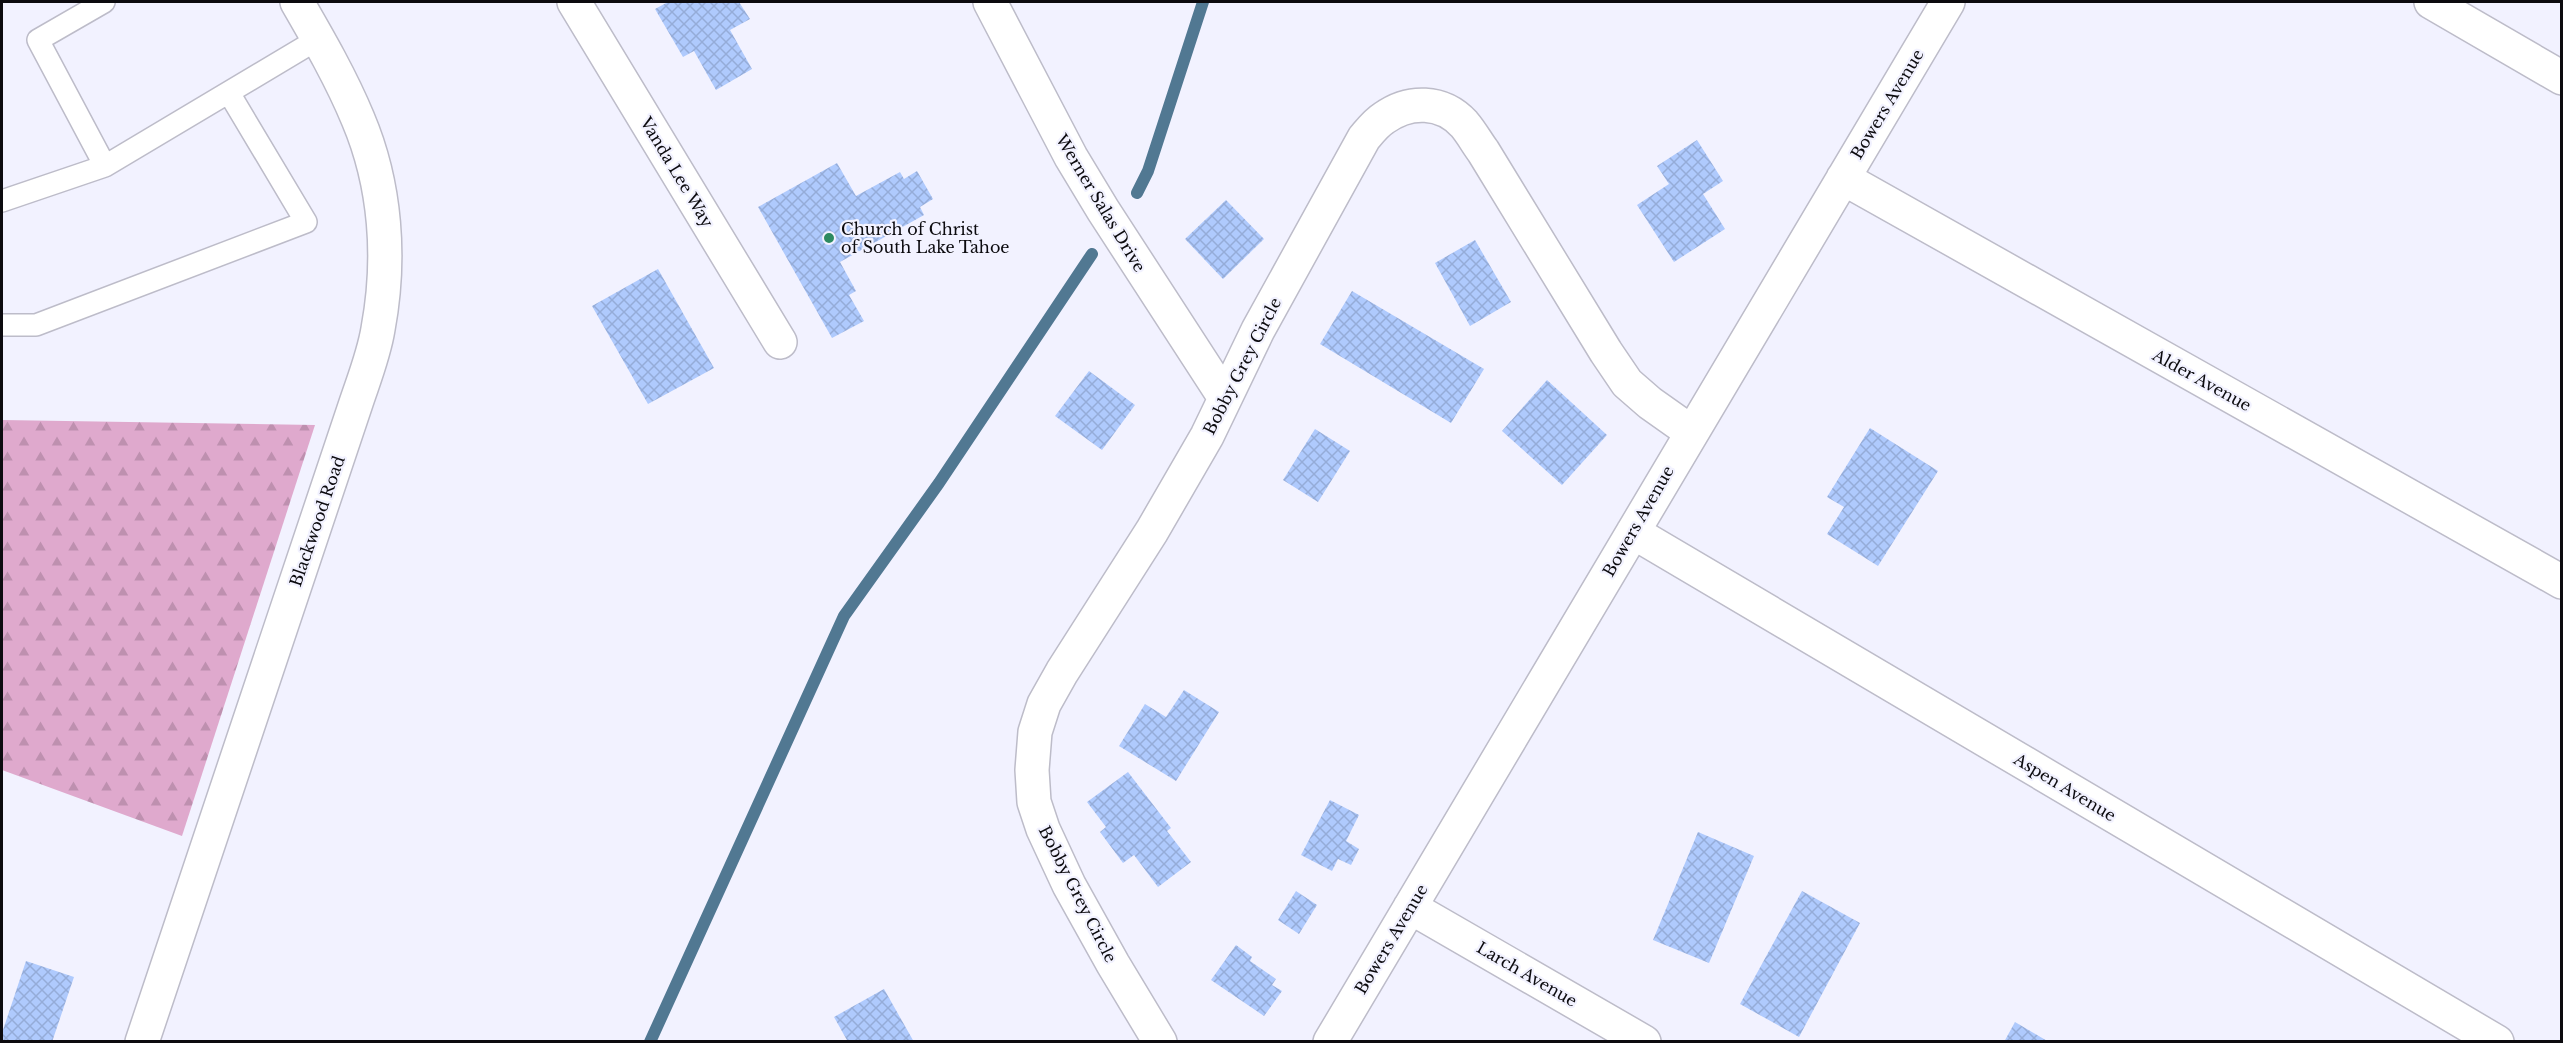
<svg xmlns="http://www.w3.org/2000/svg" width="2563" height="1043" font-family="'Libre Baskerville',serif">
<defs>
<pattern id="forest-firs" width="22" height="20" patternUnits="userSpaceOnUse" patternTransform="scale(1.5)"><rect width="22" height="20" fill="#dfa9cd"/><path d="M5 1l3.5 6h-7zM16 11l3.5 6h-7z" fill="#be90af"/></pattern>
<pattern id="building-cross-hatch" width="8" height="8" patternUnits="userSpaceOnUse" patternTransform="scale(1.5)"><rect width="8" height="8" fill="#afcafd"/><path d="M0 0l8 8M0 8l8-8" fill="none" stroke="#95acd8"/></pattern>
</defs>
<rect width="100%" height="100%" fill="#f2f2ff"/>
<!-- forest -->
<path fill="url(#forest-firs)" d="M2,420l313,5 -133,411 -180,-66z"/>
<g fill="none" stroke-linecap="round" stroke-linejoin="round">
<!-- stream -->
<path stroke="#517892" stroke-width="12" d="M1137,193l11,-22 55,-169
M650,1042l194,-426 95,-133 153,-229"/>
</g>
<!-- building -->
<path fill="url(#building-cross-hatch)" d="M668,2h71l11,17 -20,11 22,39 -36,21 -22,-39 -11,6 -28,-48z
M1697,140l26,41 -20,13 22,35 -51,33 -37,-57 32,-21 -12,-18z
M837,163l19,33 44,-24 4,7 13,-8 16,28 -13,8 4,8 -84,47 16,29 -7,4 15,26 -32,17 -74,-131z
M1226,200l38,39 -41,40 -38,-40z
M1475,240l36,62 -41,24 -35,-63z
M658,269l56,99 -66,36 -56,-98z
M1352,291l132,78 -33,54 -131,-79z
M1089,371l46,34 -33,45 -47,-34z
M1547,380l60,55 -45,50 -60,-54z
M1870,428l68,43 -60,95 -51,-32 17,-27 -17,-10z
M1315,429l35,22 -32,51 -35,-22z
M1184,690l35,22 -43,69 -57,-35 26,-42 21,13z
M1128,772l43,56 -4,3 24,31 -33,25 -24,-32 -11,8 -23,-31 6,-5 -19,-25z
M1330,800l29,15 -13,26 13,8 -8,16 -13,-6 -6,12 -31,-16z
M1698,832l56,24 -45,107 -56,-23z
M1296,891l21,14 -18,29 -21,-14z
M1802,891l58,32 -61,114 -59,-33z
M1236,945l16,12 -2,4 26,18 -4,6 10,6 -18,25 -53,-36z
M26,961l48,16 -22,65h-50v-9z
M884,989l30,53h-66l-14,-25z
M2015,1022l34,20h-45z"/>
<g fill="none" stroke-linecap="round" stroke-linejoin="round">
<defs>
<path id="service" d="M104,2l-66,38 67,126 213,-127
M2,201l103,-35
M2,325h34l270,-103 -77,-129"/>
<path id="minor" d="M574,2l206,340
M990,2l81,155 32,53 122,188
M2431,2l131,76
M1843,178l719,404
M1633,532l864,510
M1410,907l234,135
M1160,1042l-47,-78 -44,-79 -26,-56 -9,-27 -2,-32 3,-38 9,-28 18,-32 90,-141 55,-95 51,-106 106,-192c6,-7 12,-15 20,-20 25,-18 58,-18 80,6 7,8 13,19 19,27l123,201 21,31 23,20 41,29
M1330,1042l618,-1040"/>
<path id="tertiary" d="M142,1042l214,-639c8,-24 18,-49 22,-74 13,-70 8,-144 -20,-210 -17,-41 -39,-79 -61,-117"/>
</defs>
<!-- service casing -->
<use href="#service" stroke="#bdbcc9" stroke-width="24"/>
<!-- minor casing -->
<use href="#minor" stroke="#bdbcc9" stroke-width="36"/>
<!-- tertiary casing -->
<use href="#tertiary" stroke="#bdbcc9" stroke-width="36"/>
<!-- service -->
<use href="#service" stroke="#fff" stroke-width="21"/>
<!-- minor -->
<use href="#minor" stroke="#fff" stroke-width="33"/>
<!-- tertiary -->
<use href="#tertiary" stroke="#fff" stroke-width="33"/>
</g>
<!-- markers -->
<circle fill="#2d8a61" stroke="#f2f2ff" stroke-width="2" cx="829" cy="238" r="6"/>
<g text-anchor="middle" stroke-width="4.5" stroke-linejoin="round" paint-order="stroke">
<!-- street labels -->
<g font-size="16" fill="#0c0b0f" stroke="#f2f2ff">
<text transform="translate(1887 104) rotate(-59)" y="6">Bowers Avenue</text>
<text transform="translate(677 172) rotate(59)" y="6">Vanda Lee Way</text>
<text transform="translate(1101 203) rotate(59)" y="6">Werner Salas Drive</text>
<text transform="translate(1242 366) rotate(-63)" y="6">Bobby Grey Circle</text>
<text transform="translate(2202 380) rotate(29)" y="6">Alder Avenue</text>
<text transform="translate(317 521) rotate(-71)" y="6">Blackwood Road</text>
<text transform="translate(1638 521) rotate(-60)" y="6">Bowers Avenue</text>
<text transform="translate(2065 787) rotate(31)" y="6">Aspen Avenue</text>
<text transform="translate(1078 894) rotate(63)" y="6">Bobby Grey Circle</text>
<text transform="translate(1391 939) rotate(-59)" y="6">Bowers Avenue</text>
<text transform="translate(1527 974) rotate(30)" y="6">Larch Avenue</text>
</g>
<!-- poi labels -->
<g font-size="16" fill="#0c0b0f" stroke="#f2f2ff" text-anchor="start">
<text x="841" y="235">Church of Christ<tspan x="841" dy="18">of South Lake Tahoe</tspan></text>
</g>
</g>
<!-- border -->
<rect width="2563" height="1043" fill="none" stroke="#0c0b0f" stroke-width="6"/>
</svg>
